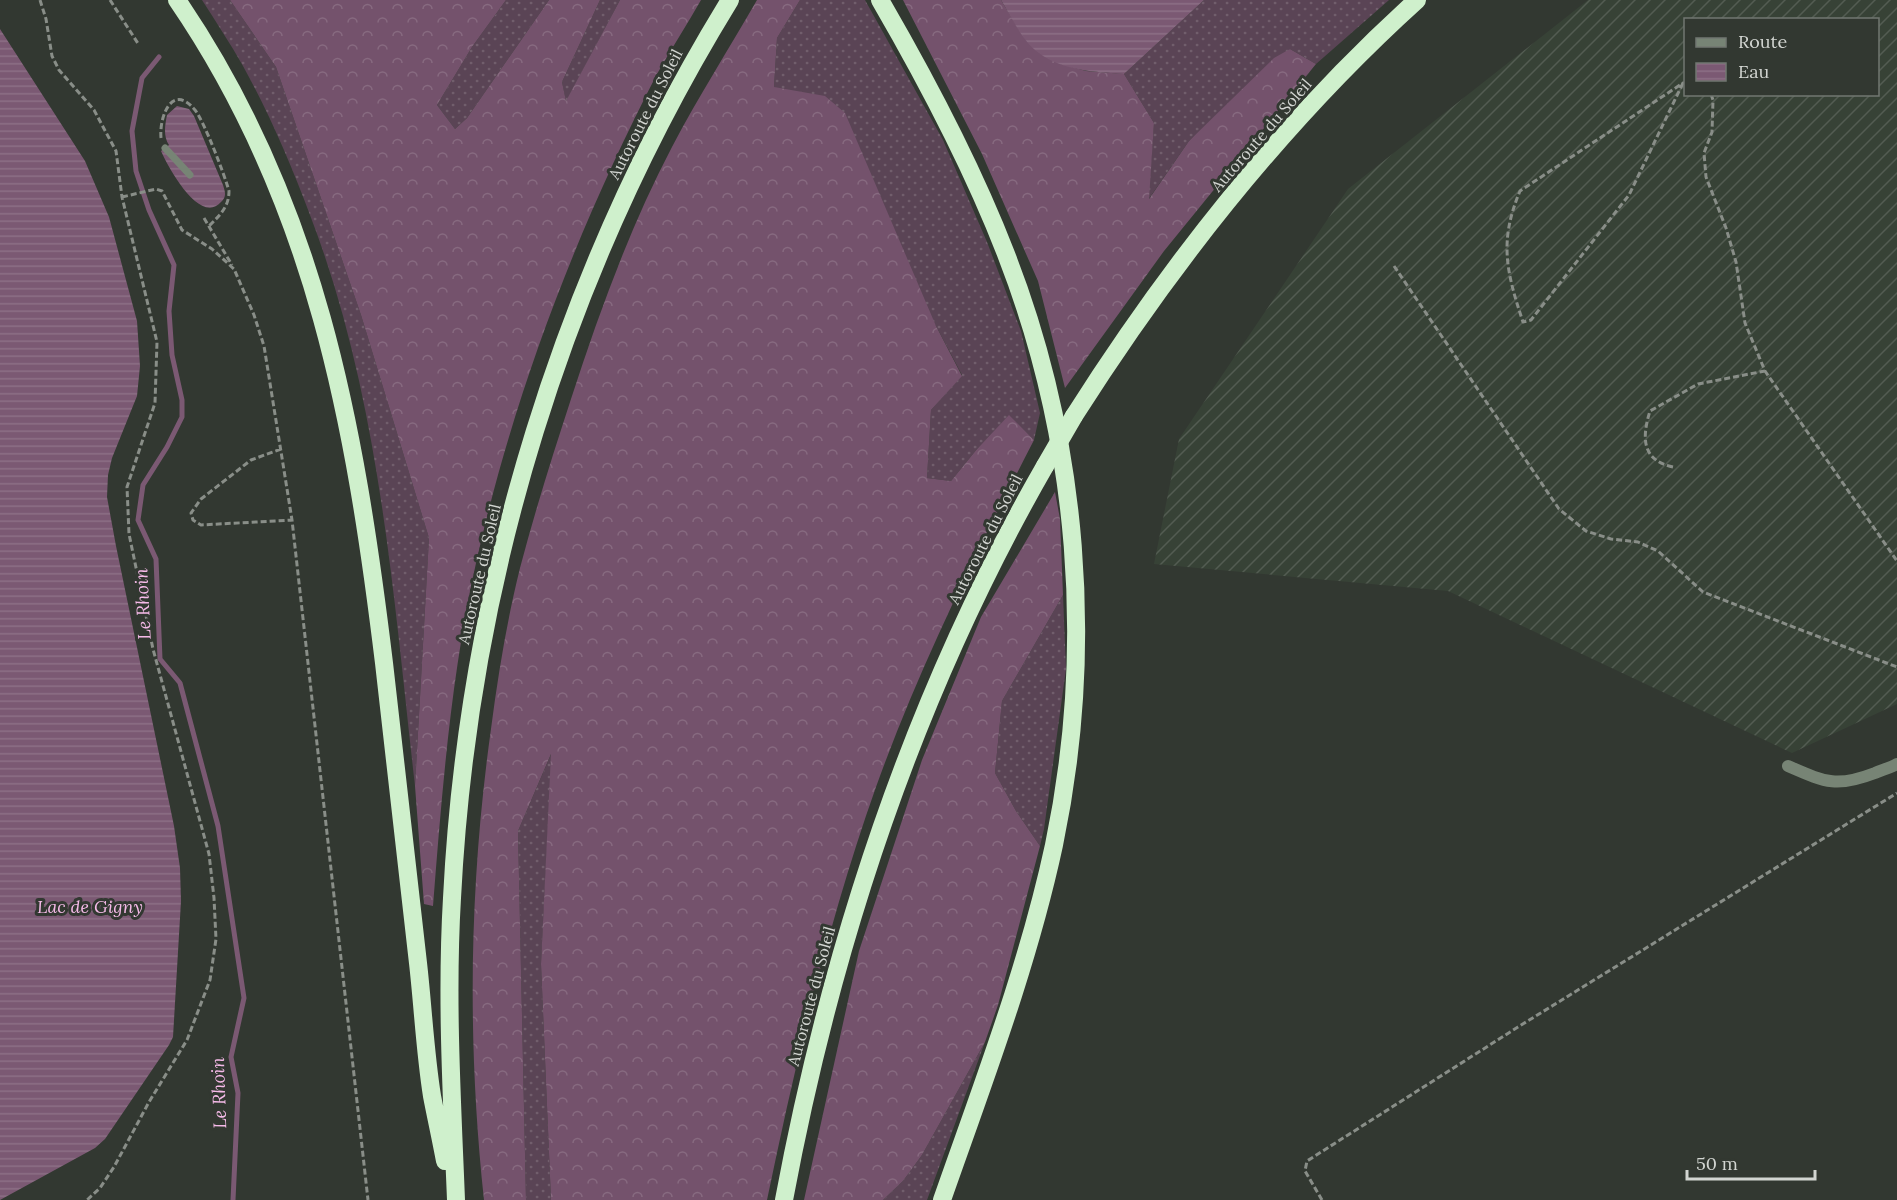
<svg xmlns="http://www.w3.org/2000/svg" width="1897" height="1200" font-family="Lora,serif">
<defs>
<pattern id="industrial-furrows" width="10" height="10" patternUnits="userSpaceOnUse" patternTransform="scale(1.5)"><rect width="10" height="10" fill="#374236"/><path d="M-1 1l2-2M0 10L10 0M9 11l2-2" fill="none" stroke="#535c52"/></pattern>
<pattern id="grass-dots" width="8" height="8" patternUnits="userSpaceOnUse" patternTransform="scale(1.5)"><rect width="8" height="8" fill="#5a4455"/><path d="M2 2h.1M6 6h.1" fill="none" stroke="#715e6c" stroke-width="1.8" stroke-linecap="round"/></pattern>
<pattern id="forest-crowns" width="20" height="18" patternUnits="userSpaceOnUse" patternTransform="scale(1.5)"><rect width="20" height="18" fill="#74526c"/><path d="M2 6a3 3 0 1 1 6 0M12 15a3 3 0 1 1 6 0" fill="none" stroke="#876a80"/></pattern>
<pattern id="water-rules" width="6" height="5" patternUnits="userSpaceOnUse" patternTransform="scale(1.5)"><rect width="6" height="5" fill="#7b5973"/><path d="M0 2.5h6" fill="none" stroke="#8d7086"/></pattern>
</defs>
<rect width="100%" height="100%" fill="#323831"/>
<!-- industrial -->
<path fill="url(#industrial-furrows)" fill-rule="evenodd" d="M1588,0h309v704l-105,49 -344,-162 -294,-27 25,-125 169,-250zM1686,20h192v74h-192z"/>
<!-- grass -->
<path fill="url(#grass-dots)" d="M202,0h28l46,67 85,248 68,223 -14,248c-22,-192 -35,-389 -105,-571 -19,-51 -41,-102 -67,-149 -13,-23 -27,-44 -41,-66z
M506,0h43l-82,118 -12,11 -18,-24 35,-58z
M600,0h20l-54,102 -4,-20z
M800,0h65l78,140 44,102 34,89 19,82 -6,27 -25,-24 -32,33 -26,32 -24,-3 4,-68 31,-35 -26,-49 -162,-239 3,-49z
M1204,0h185l-73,64 -26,-15 -101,92 -41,59 6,-77 -30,-49z
M1063,595l3,74 -22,160 -4,17 -24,-35 -21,-38 7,-72z
M552,752l-11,212 10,236h-25l-8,-369z
M985,1042l-58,158h-44l20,-19 19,-26z"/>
<!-- forest -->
<path fill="url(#forest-crowns)" d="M230,0h276l-34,47 -35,58 18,24 12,-11 82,-118h51l-38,82 4,19 54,-101h81c-14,25 -30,49 -44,74 -80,155 -143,319 -181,489 -25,113 -34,228 -43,343l-9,-2 -9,-118 14,-248 -68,-223 -85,-248z
M757,0h43l-23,38 -3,49 51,9 20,17 91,213 26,50 -31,34 -4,68 24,3 26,-32 32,-34 25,25c-58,113 -115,227 -158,347 -48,135 -80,274 -109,413h-216l-10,-236 10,-210 -33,77 8,369h-42c-17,-158 -15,-314 7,-471 7,-54 16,-109 29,-161 15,-57 33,-114 51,-169 28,-86 59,-172 101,-252 26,-50 57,-98 85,-147z
M903,0h98l18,30 42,34 25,7 38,3 30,49 -5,76 40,-58 85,-83 16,-9 26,15 -152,187 -99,137 -27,-107 -56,-127z
M1055,492l5,27 3,76 -61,106 -7,72 21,38 24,35 -42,159 -13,37 -63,113 -19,26 -20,19h-79l55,-249 63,-191 59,-143z"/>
<!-- water -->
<path fill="url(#water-rules)" d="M1001,0h203l-80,74c-28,-2 -61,-3 -85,-21 -17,-12 -27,-35 -38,-53z
M0,29l85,132 24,56 28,104 3,45 -3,30 -25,62 -4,17 -1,22 9,49 58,280 6,42 1,33 -8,136 -4,8 -64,94 -10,9 -95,52z
M177,106l12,3 5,7 29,69c2,7 4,11 -2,17 -21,24 -53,-35 -60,-51l8,-6c-6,-9 -4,-20 -2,-30z"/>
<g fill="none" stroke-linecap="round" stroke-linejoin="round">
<!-- stream -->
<path stroke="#7b5973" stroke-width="5" d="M159,57l-17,21 -10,53 4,40 13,39 25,55 -5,46 3,44 10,45v17l-15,30 -24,38 -5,35 18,39 4,100 20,24 38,143 26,172 -13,59 7,36 -5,107"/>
<!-- path -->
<path stroke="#898e88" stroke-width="3" stroke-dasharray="6 3" stroke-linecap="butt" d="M40,0l6,19 6,37 7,14 35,40 22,41 6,46 35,145 -2,61 -28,84 2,47 24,115 56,205 5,44 2,41 -6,41 -23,60 -38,62 -35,65 -14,21 -13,12
M110,0l29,45
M1683,83l-54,112 -98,125 -8,2c-17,-51 -24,-81 -3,-131l163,-108h3
M1711,94l2,6 -1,32 -8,21 2,24 20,51 10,34 9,61 20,48 132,190
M161,138c-2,-21 11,-56 34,-28 9,11 30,66 34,81 0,16 -9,24 -20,35
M122,197l34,-8 6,2 20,39 30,19 22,20 20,46 10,31 28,174 76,680
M204,218l28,47
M1394,266l165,243 27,22 25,8 27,3 20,9 45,41 194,75
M281,449l-30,11 -50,39 -10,14 2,7 8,5 91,-5
M1673,467c-32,-7 -31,-30 -23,-56l48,-27 67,-13
M1322,1200l-17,-29 2,-10 211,-134 379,-234"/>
<!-- service -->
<path stroke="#778475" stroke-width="7" d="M165,148l25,27"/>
<!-- minor -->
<path stroke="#778475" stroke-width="12" d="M1788,766c37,16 48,22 87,7 7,-3 15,-5 22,-9"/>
<!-- motorway -->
<path stroke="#cff0cc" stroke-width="18" d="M177,0c139,203 178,424 207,663 11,100 22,200 34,300 5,44 7,89 14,133 4,21 9,43 13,65
M880,0c47,81 92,166 126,254 73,187 89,395 48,591 -26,121 -71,238 -112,355
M1074,416c96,-151 209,-295 343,-416
M456,1200c-4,-101 -10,-201 -4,-302 16,-317 112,-628 278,-898
M784,1200c48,-257 130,-506 261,-734"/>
<!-- motorway-bridge -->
<path stroke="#cff0cc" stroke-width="18" d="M1045,466l29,-50"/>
</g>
<g text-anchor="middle" stroke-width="6" stroke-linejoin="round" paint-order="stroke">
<!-- street labels -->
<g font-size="16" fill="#d2d5d1" stroke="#323831">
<text transform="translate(645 114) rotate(-63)" y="6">Autoroute du Soleil</text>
<text transform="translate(1261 135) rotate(-49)" y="6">Autoroute du Soleil</text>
<text transform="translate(985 539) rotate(-63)" y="6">Autoroute du Soleil</text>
<text transform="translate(479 574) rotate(-77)" y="6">Autoroute du Soleil</text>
<text transform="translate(811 996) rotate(-75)" y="6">Autoroute du Soleil</text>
</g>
<!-- water labels -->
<g font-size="18" font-style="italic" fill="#f5bae8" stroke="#323831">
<text transform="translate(143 604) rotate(-93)" y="6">Le Rhoin</text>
<text x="90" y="913">Lac de Gigny</text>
<text transform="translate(219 1093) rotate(-92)" y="6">Le Rhoin</text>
</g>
</g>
<!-- legend -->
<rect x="1684" y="18" width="195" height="78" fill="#323831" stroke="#727771" stroke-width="1.5"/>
<rect x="1696" y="38" width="30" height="9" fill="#778475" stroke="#727771" stroke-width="1.5"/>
<text x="1738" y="48" font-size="18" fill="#d2d5d1">Route</text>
<rect x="1696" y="63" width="30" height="18" fill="url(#water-rules)" stroke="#727771" stroke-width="1.5"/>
<text x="1738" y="78" font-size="18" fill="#d2d5d1">Eau</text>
<!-- scale -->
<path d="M1687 1170v9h128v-9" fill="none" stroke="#d2d5d1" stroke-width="3"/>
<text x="1696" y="1170" font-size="18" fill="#d2d5d1" stroke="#323831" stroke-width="4.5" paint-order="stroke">50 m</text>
</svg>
